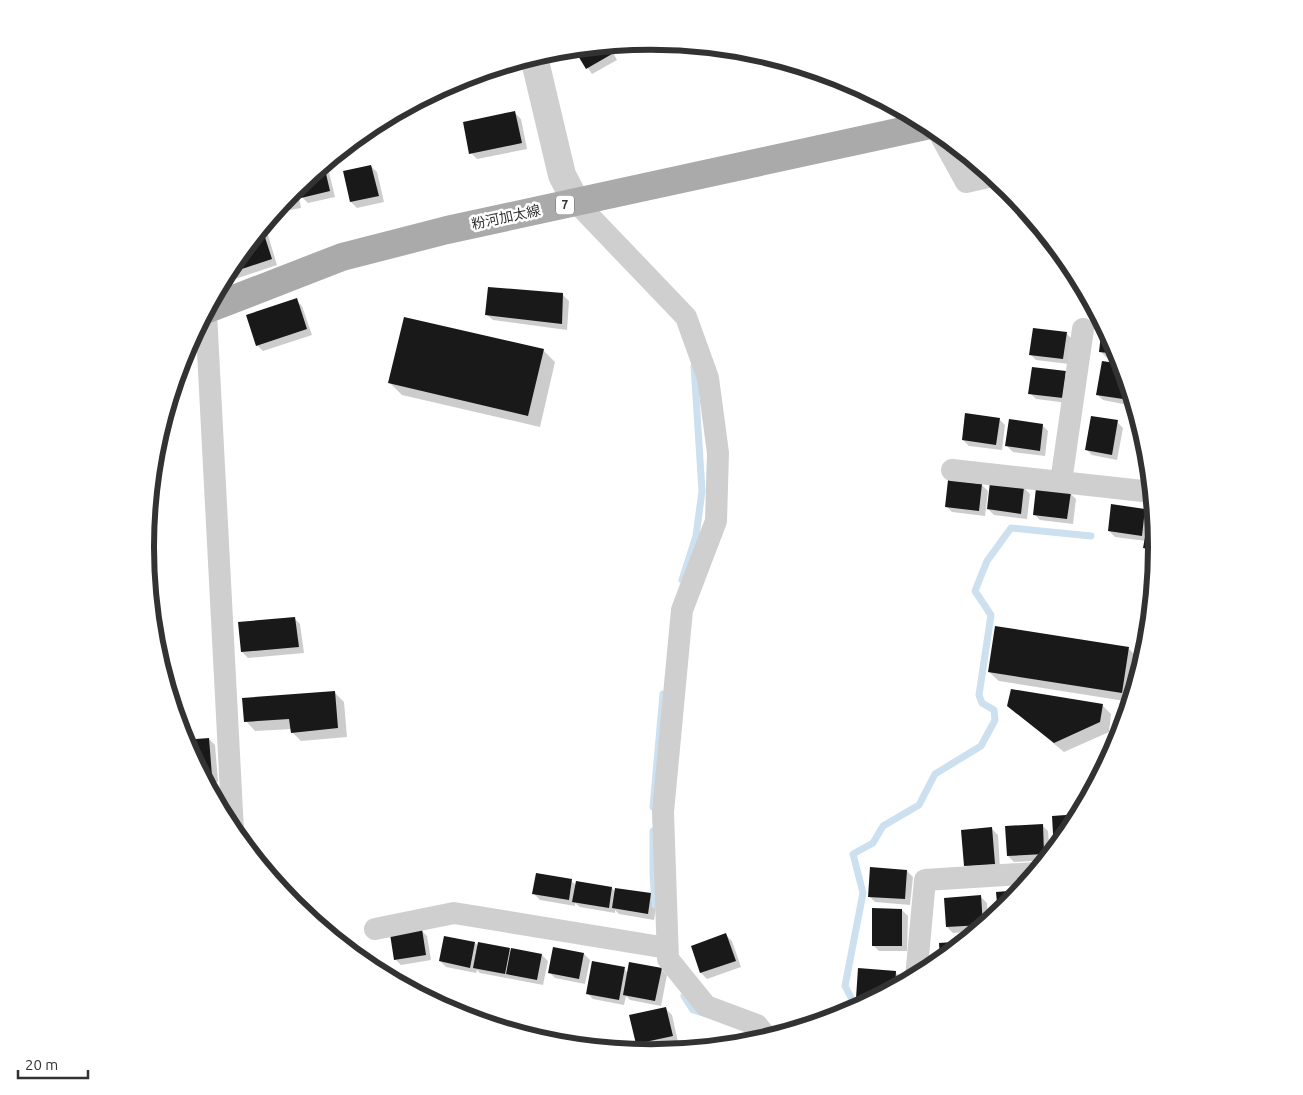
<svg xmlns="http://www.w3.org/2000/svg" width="1303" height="1095" font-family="Ubuntu,'Noto Sans JP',sans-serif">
<rect width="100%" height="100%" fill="#fff"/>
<!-- shadow -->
<path fill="#0003" d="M652,41l38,4 -34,8 -6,-6 -1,-5z
M609,45l8,15 -25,14 -17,-25z
M515,113l6,6 6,30 -50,10 -6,-6z
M966,154l16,13 -8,2 -6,-6z
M325,164l3,4 7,29 -27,6 -6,-6 -3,-12z
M371,166l6,6 7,30 -27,6 -6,-6z
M297,187l4,21 -27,5 20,-24z
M262,229l6,6 9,30 -48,16 -4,-4 6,-11z
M563,295l6,6 -2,29 -74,-10 -7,-6z
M296,300l6,6 10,29 -49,16 -6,-6z
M1105,326l14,28 2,5 -14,-1 -6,-6z
M1066,333l6,6 -3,25 -33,-4 -6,-6z
M543,350l12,12 -15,65 -138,-32 -12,-12z
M1103,362l20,4 8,26 -3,13 -25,-5 -6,-6z
M1033,368l35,35 -32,-4 -6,-6z
M999,419l6,6 -3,25 -33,-4 -6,-6z
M1117,422l6,6 -6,32 -25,-5 -6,-6z
M1042,425l6,6 -3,25 -32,-4 -6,-6z
M1142,428l6,21 1,7 -4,-1 -6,-6z
M982,485l6,6 -3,25 -33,-4 -6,-6z
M1024,488l6,6 -3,25 -33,-4 -6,-6z
M1070,493l6,6 -3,25 -33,-4 -6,-6z
M1145,510l10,7 2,38 -6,-1 -6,-6 1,-7 -31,-4 -6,-6z
M294,618l6,6 4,29 -56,5 -6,-6z
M1128,648l9,9 -6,45 -132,-21 -10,-9z
M335,693l9,9 3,35 -46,4 -9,-9v-3l-37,2 -9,-10z
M1102,705l9,9 -2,18 -45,20 -56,-46z
M209,739l6,6 3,37 -12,1 -22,-42z
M1042,825l6,6 2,26 -3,3 -33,2 -6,-6z
M992,829l6,6 2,34 -29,2 -6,-6z
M907,871l6,6 -3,28 -35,-3 -6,-6z
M571,881l5,4 36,3 3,4 36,3 6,6 -3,19 -35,-6 -4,-4v3l-35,-6 -5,-4v3l-35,-6 -6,-6z
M981,897l6,6 1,20 -10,8 -25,2 -6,-6z
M902,910l6,6 -1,35h-28l-6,-6z
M421,930l6,6 4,24 -30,5 -6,-6z
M726,935l6,6 9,26 -34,12 -6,-6 -9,-27z
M475,943l3,3 64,9 6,6 -5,24 -63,-12 -3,-3 -1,3 -30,-6 -6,-6z
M584,954l6,6 -5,24 -30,-6 -6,-6z
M624,969l4,4 33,-4 6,6 -6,31 -31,-6 -4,-4 -2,9 -31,-6 -6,-6z
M895,972l6,6v8l-34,18 -10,-7z
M666,1009l6,6 6,27 -35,8 -6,-6z"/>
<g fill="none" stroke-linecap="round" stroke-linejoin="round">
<!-- stream -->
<path stroke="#cce0ef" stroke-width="7" d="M682,580l14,-44 6,-45 -8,-125
M653,807l10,-113
M653,831v43l2,31
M684,996l9,14 10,3
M857,1009l-12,-23 18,-93 -10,-39 20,-11 10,-17 36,-21 16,-31 46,-28 14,-26 -1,-10 -12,-7 -3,-8 12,-80 -16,-24 12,-30 24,-33 80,8"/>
</g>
<!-- building -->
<path fill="#191919" d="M652,41l16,2 -19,5 -1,-6z
M607,46l5,8 -26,15 -12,-20z
M515,111l7,32 -53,11 -6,-32z
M965,153l11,9 -9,2z
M324,165l6,26 -29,7 -3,-12z
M371,165l8,31 -29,6 -7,-31z
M294,190l2,12 -15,3 9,-11z
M262,228l10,31 -45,15 4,-8z
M488,287l75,6 -1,31 -77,-9z
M297,298l10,31 -51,17 -10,-31z
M404,317l140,32 -16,67 -140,-33z
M1102,325h2l15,29 -20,-2z
M1033,328l34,4 -4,27 -34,-4z
M1102,361l20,3 4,14 -3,21 -27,-4z
M1032,367l34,4 -3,27 -35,-4z
M965,413l35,5 -4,27 -34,-5z
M1091,416l27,4 -6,35 -27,-5z
M1009,419l34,5 -3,27 -35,-5z
M1141,425l7,24v2l-11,-1z
M948,480l34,4 -3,27 -34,-4z
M990,482l34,5 -3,27 -34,-5z
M1036,488l35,4 -4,27 -34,-4z
M1111,504l34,5 -3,27 -34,-5z
M1149,515h6l2,36 -14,-3z
M295,617l4,30 -58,5 -3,-30z
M995,626l134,21 -7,46 -134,-21z
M1011,689l92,15 -3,18 -46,21 -47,-37z
M335,691l3,37 -47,5 -2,-14 -45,3 -2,-24z
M209,738l3,38 -9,1 -20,-37z
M1080,814l-8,15 -18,22 -2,-35z
M1043,824l1,30 -37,2 -2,-30z
M992,827l3,37 -31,2 -3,-36z
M870,867l37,3 -2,29 -37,-2z
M536,873l36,6 -3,21 -37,-6z
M576,881l36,6 -3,21 -37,-6z
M615,888l36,5 -3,21 -36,-6z
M1022,890l-13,16 -11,9 -2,-23z
M981,895l2,30 -37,2 -2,-29z
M872,908l30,1v37h-30z
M422,929l4,26 -32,5 -4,-26z
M726,933l10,28 -36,12 -9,-27z
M444,936l31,6 -5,26 -31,-7z
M966,941l-26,21 -1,-19z
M478,942l32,6 -5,26 -32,-6z
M553,947l31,6 -5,26 -31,-6z
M511,948l31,6 -5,26 -31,-6z
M592,961l33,6 -6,33 -33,-6z
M629,962l33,6 -7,33 -32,-6z
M858,968l38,3 -1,18 -20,10 -19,-1z
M666,1007l7,29 -37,8 -7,-29z
M746,1035l4,9 -36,4v-1z"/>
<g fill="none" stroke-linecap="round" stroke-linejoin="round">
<!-- minor -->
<path stroke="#cfcfcf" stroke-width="22" d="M938,131l28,51 27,-6
M576,202l110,115 22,61 10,75 -2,68 -34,89 -19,202 5,147 38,47 51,19 11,14
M206,313l27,518
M952,470l200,22
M1061,482l22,-153
M375,929l79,-16 213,35
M916,978l9,-98 111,-7"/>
<!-- tertiary -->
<path stroke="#cfcfcf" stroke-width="28" d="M534,57l28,118 14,27"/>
<!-- primary -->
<path stroke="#aaa" stroke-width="28" d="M208,309l134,-52 105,-27 483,-105"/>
</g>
<g text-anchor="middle" stroke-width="5" stroke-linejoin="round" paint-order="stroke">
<!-- shield labels -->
<rect fill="#fff" stroke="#707070" stroke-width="1" x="556" y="195.5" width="18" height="19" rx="4"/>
<g font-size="12" font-weight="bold" fill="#323232">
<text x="565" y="209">7</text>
</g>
<!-- street labels -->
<g font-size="14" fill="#323232" stroke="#fff">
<text transform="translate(506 217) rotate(-12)" y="5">粉河加太線</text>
</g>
</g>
<!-- crop -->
<path d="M0 0H1303V1095H0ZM154 547a497 497 0 1 1 994 0a497 497 0 1 1-994 0Z" fill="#fff" fill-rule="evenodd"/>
<path fill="none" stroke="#323232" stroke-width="6" d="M154 547a497 497 0 1 1 994 0a497 497 0 1 1-994 0Z"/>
<!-- scale -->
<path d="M18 1070v8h70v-8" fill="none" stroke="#323232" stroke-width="2.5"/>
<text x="25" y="1070" font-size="15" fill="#323232" stroke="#ffffff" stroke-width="4" paint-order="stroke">20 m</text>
</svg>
